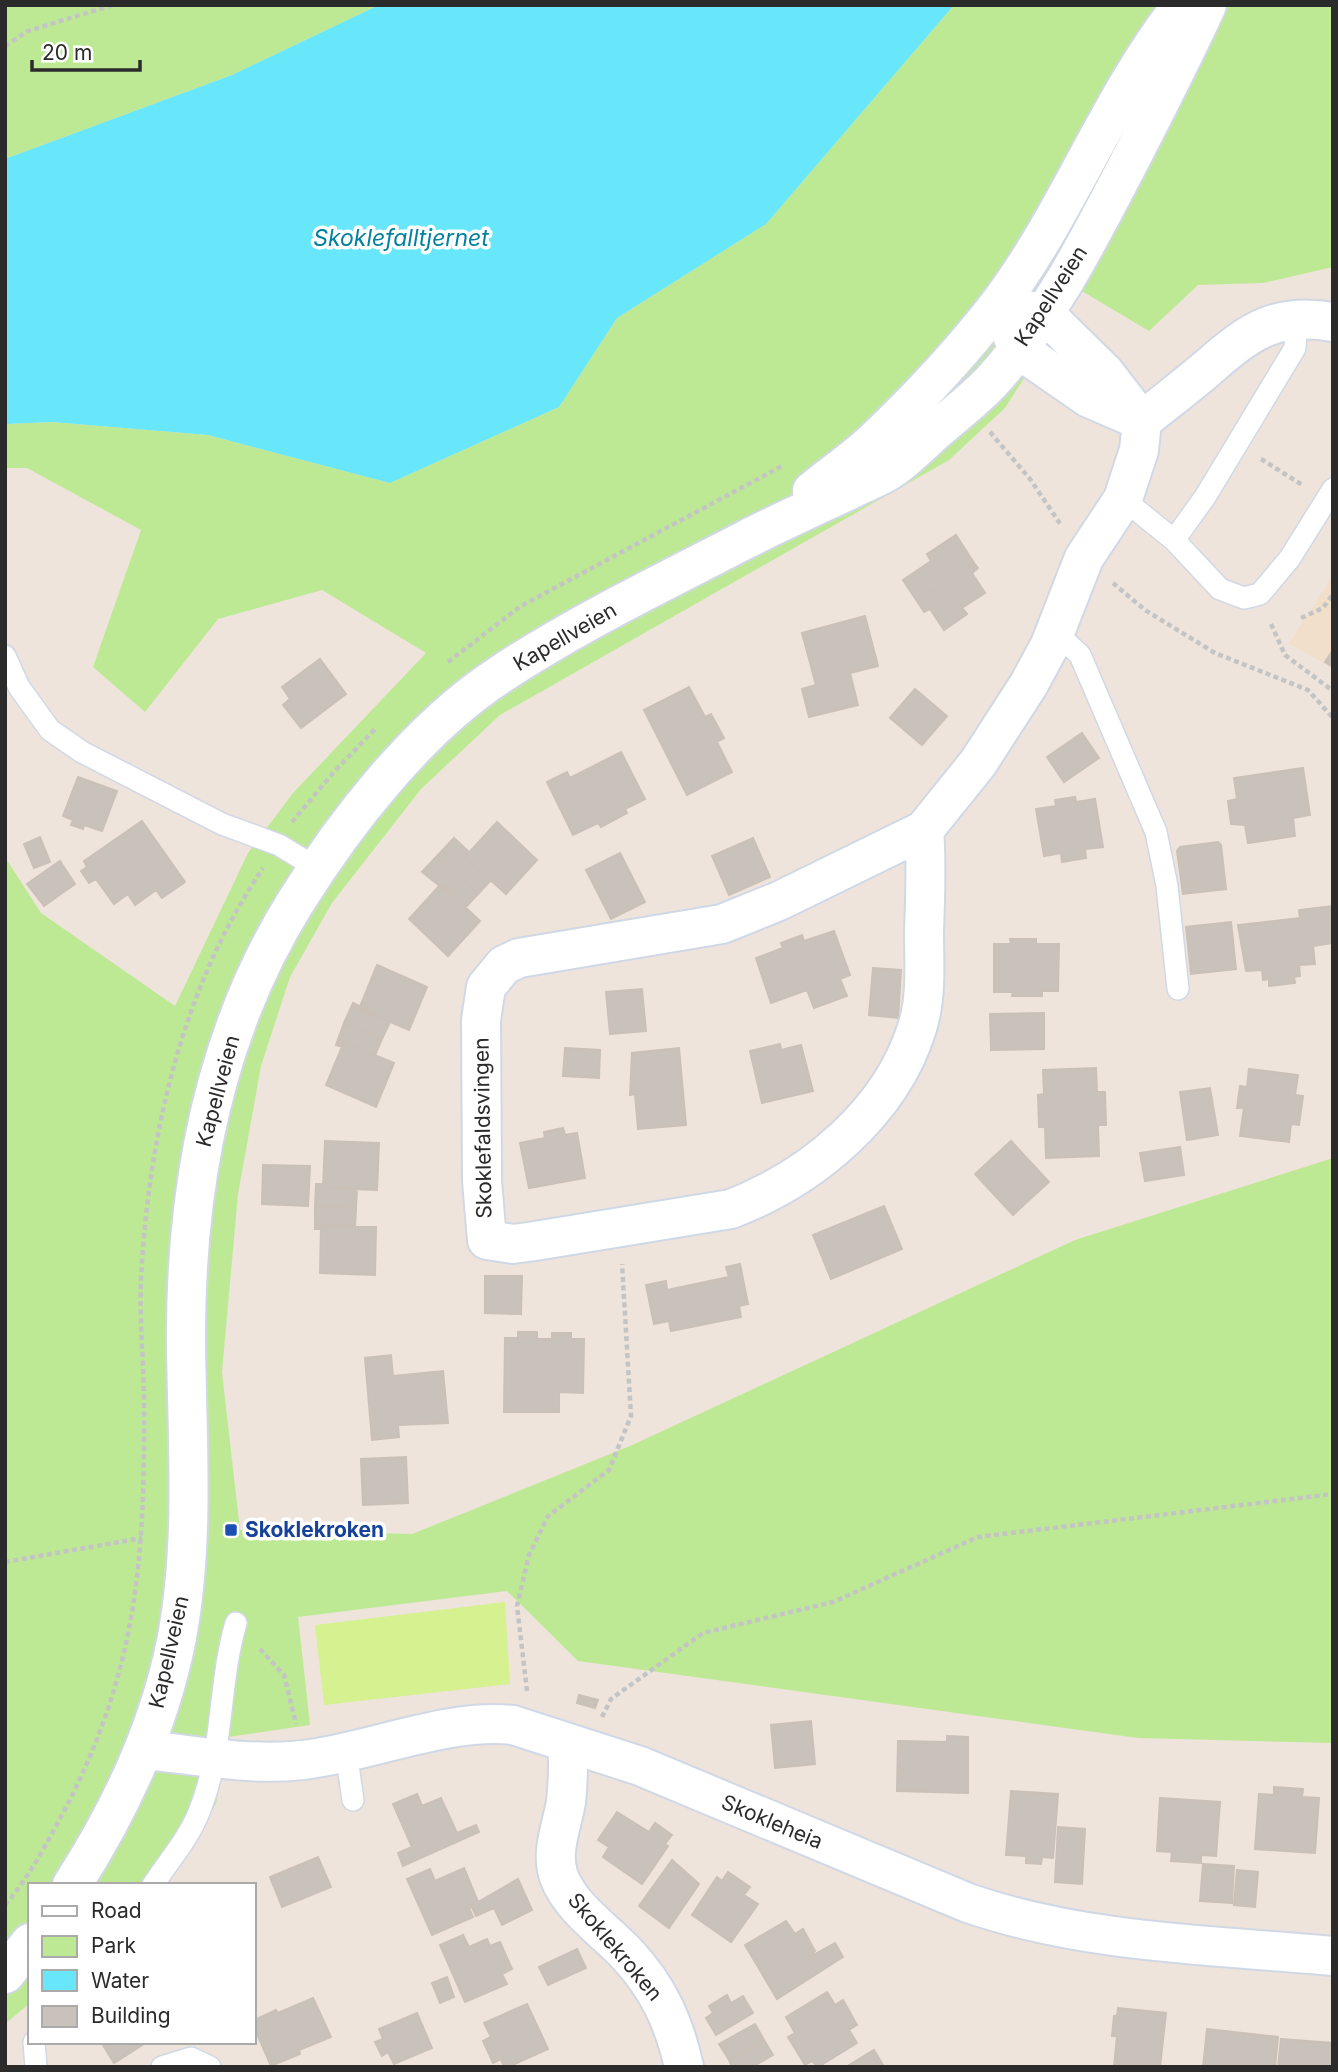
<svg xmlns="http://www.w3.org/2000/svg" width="1338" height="2072" font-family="Inter,sans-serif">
<rect width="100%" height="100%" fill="#eee4dc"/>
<!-- education -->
<path fill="#f1dfca" d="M1333,576v93l-44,-26z"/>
<!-- green -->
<path fill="#bee994" d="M5,5h374l-147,70 -227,84z
M954,5h379v262l-70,16 -65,2 -49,46 -69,-41 -75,118 -56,52 -449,255 -79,74 -89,114 -42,74 -29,89 -23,128 -16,178 18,158 172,4 218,-88 445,-206 258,-82v585l-195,-5 -560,-77 -71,-70 -209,26 12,108 -82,12 -12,67 -50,81h-136v118l-25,21v-1167l36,56 134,93 73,-153 45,-60 133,-140 -104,-63 -104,29 -73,93 -52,-45 48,-137 -114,-62h-22v-44l47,-2 156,13 182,48 169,-76 58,-89 149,-94z"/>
<!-- pitch -->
<path fill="#d6f18f" d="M505,1602l5,82 -186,21 -9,-80z"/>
<!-- water -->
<path fill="#67e7f9" d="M379,5h575l-188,219 -149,94 -58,89 -169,76 -182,-48 -156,-13 -47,2v-265l227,-84z"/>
<!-- building -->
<path fill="#c9c2bb" stroke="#cac0b6" stroke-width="2" d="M956,535l18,28 -57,38 -14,-21 28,-19 -4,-7z
M974,563l4,5 -6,5 13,20 -23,15 5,6 -23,16 -14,-21 -6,3 -7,-11z
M865,616l13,50 -28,7 8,32 -49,12 -7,-28 14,-4 -14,-52z
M1333,650v17l-8,-5z
M320,659l26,35 -45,34 -18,-23 7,-6 -8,-12z
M689,687l16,30 6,-3 13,24 -7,4 15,30 -45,23 -43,-85z
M915,689l32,27 -25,29 -32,-27z
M1082,733l17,25 -35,24 -17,-25z
M621,752l24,47 -20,10 2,4 -26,14 -3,-4 -25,12 -26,-53 20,-10 3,6z
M1303,768l7,47 -17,3 2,18 -47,7 -3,-18 -14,-1 -3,-23 9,-2 -3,-21z
M78,777l39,14 -15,40 -18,-6 -1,4 -12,-4 2,-5 -10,-4z
M1075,797l1,5 19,-3 8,48 -18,2 1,9 -24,4 -1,-9 -17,3 -8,-47 20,-3 -1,-6z
M142,821l43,61 -23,16 -6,-8 -21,15 -7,-11 -14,10 -18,-25 -7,4 -8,-12 6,-4 -3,-6z
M497,822l40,38 -31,34 -41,-37z
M40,837l10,25 -16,6 -10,-24z
M454,838l15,14 -4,5 26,23 -13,14 -41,-38z
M753,838l17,39 -41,18 -17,-39z
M1218,842l3,3 5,44 -43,5 -6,-43 3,-4z
M620,853l25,49 -34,17 -25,-49z
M437,856l41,38 -12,13 -44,-35z
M60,861l15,23 -31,22 -17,-22z
M441,884l39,37 -32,35 -39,-37z
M1332,906l1,37 -20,3 2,18 -16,1 1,11 -6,1 1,6 -26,3v-7l-6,1 -1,-10 -16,1 -8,-46 62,-7 -1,-8z
M1231,922l5,47 -45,5 -5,-47z
M834,931l16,44 -10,4 7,17 -33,12 -7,-18 -36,13 -15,-45 27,-10 -2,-5 21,-8 2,6z
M1010,939h26v5h23l-1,47h-16v5h-30l1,-4h-19v-48h17z
M377,965l50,22 -18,43 -50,-21z
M873,968l28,2 -3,48 -29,-3z
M642,989l4,42 -36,3 -4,-42z
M353,1003l37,19 -8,17 -38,-16z
M1044,1013v36l-53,1 -1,-36z
M344,1023l38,16 -7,16 -31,-13 -2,5 -6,-2z
M344,1042l50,21 -18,44 -50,-22z
M780,1044l1,6 20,-5 12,46 -51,12 -12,-52z
M565,1048l35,2 -1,28 -36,-2z
M679,1048l7,77 -48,4 -3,-35 -5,1 2,-42z
M1096,1068l1,24h8l1,33h-8l1,31 -53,2 -1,-31h-6l-1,-32 6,-1 -1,-24z
M1249,1069l49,6 -3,20 8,1 -4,29 -8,-1 -2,18 -49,-6 4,-28h-7l3,-22 7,1z
M1210,1088l8,47 -31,5 -7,-48z
M563,1128l2,7 12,-2 8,45 -56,10 -9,-45 25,-5 -1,-6z
M325,1141l54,2 -2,47 -54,-2z
M1011,1141l38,41 -36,33 -38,-41z
M1180,1147l4,28 -39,6 -5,-28z
M263,1165l47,1 -2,40 -46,-2z
M316,1184h7v4l34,1 -1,19 -41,-1z
M884,1206l18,43 -71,30 -18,-44z
M315,1207l41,1 -1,18 -34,-1v4h-6z
M321,1225l55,2 -1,48 -55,-2z
M740,1264l8,40 -9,2 2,11 -70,14 -2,-10 -15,3 -8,-39 20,-4 1,9 62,-13 -3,-10z
M485,1276h37l-1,38 -36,-1z
M518,1332h19v7h15v-6h19v6h13l-1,54 -24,-1v20h-55l1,-74h13z
M391,1355l2,21 50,-5 5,52 -50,2 1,12 -27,3 -7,-82z
M406,1457l2,46 -45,2 -2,-46z
M579,1695l19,5 -3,8 -18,-5z
M811,1721l4,43 -40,4 -4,-43z
M947,1736l21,1v56l-71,-2 1,-50 49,1z
M1274,1787l29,2 -1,8 17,1 -4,55 -60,-4 4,-55 15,1z
M1011,1791l47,3 -5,64 -11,-1 -1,7 -15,-1v-7l-20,-1z
M417,1794l5,12 19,-8 16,35 19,-8 3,7 -76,34 -5,-13 14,-6 -19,-43z
M1160,1798l60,4 -4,54 -15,-1v8l-30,-2 1,-9 -15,-1z
M617,1812l32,20 6,-9 17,12 -7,9 3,2 -26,38 -39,-27 6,-10 -11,-7z
M1058,1827l27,2 -3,55 -27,-2z
M318,1857l13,30 -49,20 -12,-30z
M672,1860l27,24 -30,44 -30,-22z
M1203,1864l31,2 -2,37 -32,-2z
M464,1868l14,34 40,-23 14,31 -30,15 -8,-17 -18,8 -4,-9 -3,1 4,9 -41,18 -25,-56 23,-10 5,12z
M1237,1870l21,2 -3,35 -21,-2z
M728,1872l22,15 -6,8 14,9 -27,38 -39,-27 25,-38 5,4z
M786,1921l9,13 8,-5 12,22 -7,7 27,-15 8,14 -66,42 -32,-54z
M463,1935l6,12 18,-8 3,7 10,-4 12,27 -10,5 5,10 -42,18 -25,-57z
M577,1949l9,19 -38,17 -9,-18z
M447,1977l7,20 -14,6 -8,-20z
M827,1992l8,13 8,-5 14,25 -8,5 8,13 -39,24 -6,-6 -7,4 -17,-28 7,-4 -9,-16z
M727,1995l4,8 12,-7 10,17 -37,22 -10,-17 7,-5 -4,-7z
M313,1998l18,39 -32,13 1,4 -29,12 -17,-39v-7l22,-10 2,3z
M527,2004l21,45 -40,18h-4l-3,-8 -8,4 -10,-22 8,-4 -7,-14z
M1118,2008l48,5 -6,54h-46l3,-31h-5l2,-20h3z
M417,2013l15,35 -38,16 -6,-12 -6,4 -7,-14 8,-3 -4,-10z
M755,2024l9,16 -35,20 -10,-16z
M1207,2029l71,8 -3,30h-72z
M1281,2039l52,4v24h-55z
M764,2040l9,15 -21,12h-20l-3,-7z
M101,2042h46l-33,21z
M874,2050l10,17h-38z"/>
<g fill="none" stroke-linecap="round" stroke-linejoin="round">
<defs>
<path id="lane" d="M1123,499l51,41 46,49 24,9 16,-4 30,-36 43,-69
M1174,540l31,-43 90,-149 2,-29
M1054,631l26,24 76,177 11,54 11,103
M5,656l14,31 31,43 32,22 140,72 57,21 38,23
M346,1752l7,48
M153,1885c15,-23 36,-47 46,-73 25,-60 19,-128 37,-189
M34,2042l2,25
M162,2067l29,-9 19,9"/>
<path id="street" d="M1005,319l13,30 71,49 51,22
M1142,421c22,-18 46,-36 68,-55 40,-35 67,-54 123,-44
M924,830c3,34 1,68 0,102 0,31 3,66 -7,96 -26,84 -105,150 -186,181l-196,32 -22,3 -26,-4 -5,-59 -1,-161 5,-33 18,-22 15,-7 203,-34 57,-23 145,-71 54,-67 51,-79 21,-39 34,-87 39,-59 16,-49 3,-29 -37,-48 -60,-59 -46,-10
M567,1743c2,20 1,39 -1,59 -4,24 -16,50 -7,75 12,31 45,53 67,76 32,34 48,69 58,114
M144,1750c53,5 105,16 159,10 68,-8 143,-42 210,-35l127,41 328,137c116,40 243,42 365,53"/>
<path id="secondary" d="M812,491c20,-17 42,-31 62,-50 44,-42 88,-89 125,-137 70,-93 110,-207 183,-299
M72,1885c49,-76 88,-160 105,-248 18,-98 10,-196 9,-294 -1,-153 27,-308 109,-440 50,-81 123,-174 203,-227 78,-52 164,-93 247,-136 35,-18 71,-34 107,-51 13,-7 29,-12 41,-21 16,-11 30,-26 45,-39 17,-15 37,-30 53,-47 56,-61 94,-135 132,-208 29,-56 58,-112 84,-169
M5,1974l25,-31"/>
</defs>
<!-- lane casing -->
<use href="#lane" stroke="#d1d8e5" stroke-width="24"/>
<!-- street casing -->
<use href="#street" stroke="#d1d8e5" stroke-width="42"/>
<!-- secondary casing -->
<use href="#secondary" stroke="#d1d8e5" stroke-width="42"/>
<!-- path -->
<path stroke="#c4c4c4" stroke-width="4.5" stroke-dasharray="5 3.5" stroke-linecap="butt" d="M5,46l23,-15 85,-26
M990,432l40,47 31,46
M1261,459l43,27
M1113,583l32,27 70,43 93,37 25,28
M1301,618l22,-10 10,-14
M1271,624l14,31 48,36
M448,662l73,-56 263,-141
M292,822l41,-49 44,-46
M5,1562l137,-24
M260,1649l24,26 12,49
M527,1691l-10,-85 12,-51 19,-39 61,-46 22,-54 -9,-152
M602,1717l9,-18 92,-66 130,-31 145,-65 355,-43
M5,1905c24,-28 41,-60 58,-92 74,-141 82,-253 81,-409 0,-42 -5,-84 -3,-126 8,-143 40,-289 122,-410"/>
<!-- lane -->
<use href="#lane" stroke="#fff" stroke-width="21"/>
<!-- street -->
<use href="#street" stroke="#fff" stroke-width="38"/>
<!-- secondary -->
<use href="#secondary" stroke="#fff" stroke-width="38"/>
</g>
<!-- markers -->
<rect fill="#1a4fb4" stroke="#fff" stroke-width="2.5" x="224" y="1523" width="14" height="14" rx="3.5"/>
<g text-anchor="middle" stroke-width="7" stroke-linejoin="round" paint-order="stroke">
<!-- street labels -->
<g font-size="21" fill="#2b2b2b" stroke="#fff">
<text transform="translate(1051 296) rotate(-57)" y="7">Kapellveien</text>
<text transform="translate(565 637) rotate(-30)" y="7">Kapellveien</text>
<text transform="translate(218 1091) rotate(-75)" y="7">Kapellveien</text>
<text transform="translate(483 1128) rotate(-91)" y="7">Skoklefaldsvingen</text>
<text transform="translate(169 1652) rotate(-77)" y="7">Kapellveien</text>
<text transform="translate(772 1822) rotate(23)" y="7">Skokleheia</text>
<text transform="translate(615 1947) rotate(50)" y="7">Skoklekroken</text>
</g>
<!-- transit labels -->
<g font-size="21" font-weight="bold" fill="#164399" stroke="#fff" text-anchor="start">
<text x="245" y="1537">Skoklekroken</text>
</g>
<!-- water labels -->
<g font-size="23" font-style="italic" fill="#0381a0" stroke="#fff">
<text x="401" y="246">Skoklefalltjernet</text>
</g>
</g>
<!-- border -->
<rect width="1338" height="2072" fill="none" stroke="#2b2b2b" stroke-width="14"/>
<!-- legend -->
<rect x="28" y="1883" width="228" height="161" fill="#ffffff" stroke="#aaaaaa" stroke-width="2"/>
<rect x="42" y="1906" width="35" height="10" fill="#ffffff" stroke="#aaaaaa" stroke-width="2"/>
<text x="91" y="1918" font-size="21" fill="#2b2b2b">Road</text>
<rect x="42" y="1936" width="35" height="21" fill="#bee994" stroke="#aaaaaa" stroke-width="2"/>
<text x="91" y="1953" font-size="21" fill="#2b2b2b">Park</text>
<rect x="42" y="1970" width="35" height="21" fill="#67e7f9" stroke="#aaaaaa" stroke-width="2"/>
<text x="91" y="1988" font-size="21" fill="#2b2b2b">Water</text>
<rect x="42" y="2006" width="35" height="21" fill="#c9c2bb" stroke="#aaaaaa" stroke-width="2"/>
<text x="91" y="2023" font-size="21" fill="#2b2b2b">Building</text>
<!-- scale -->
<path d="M32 60v10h108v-10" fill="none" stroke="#2b2b2b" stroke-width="3.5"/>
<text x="42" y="60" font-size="21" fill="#2b2b2b" stroke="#ffffff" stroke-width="5" paint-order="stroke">20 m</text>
</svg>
